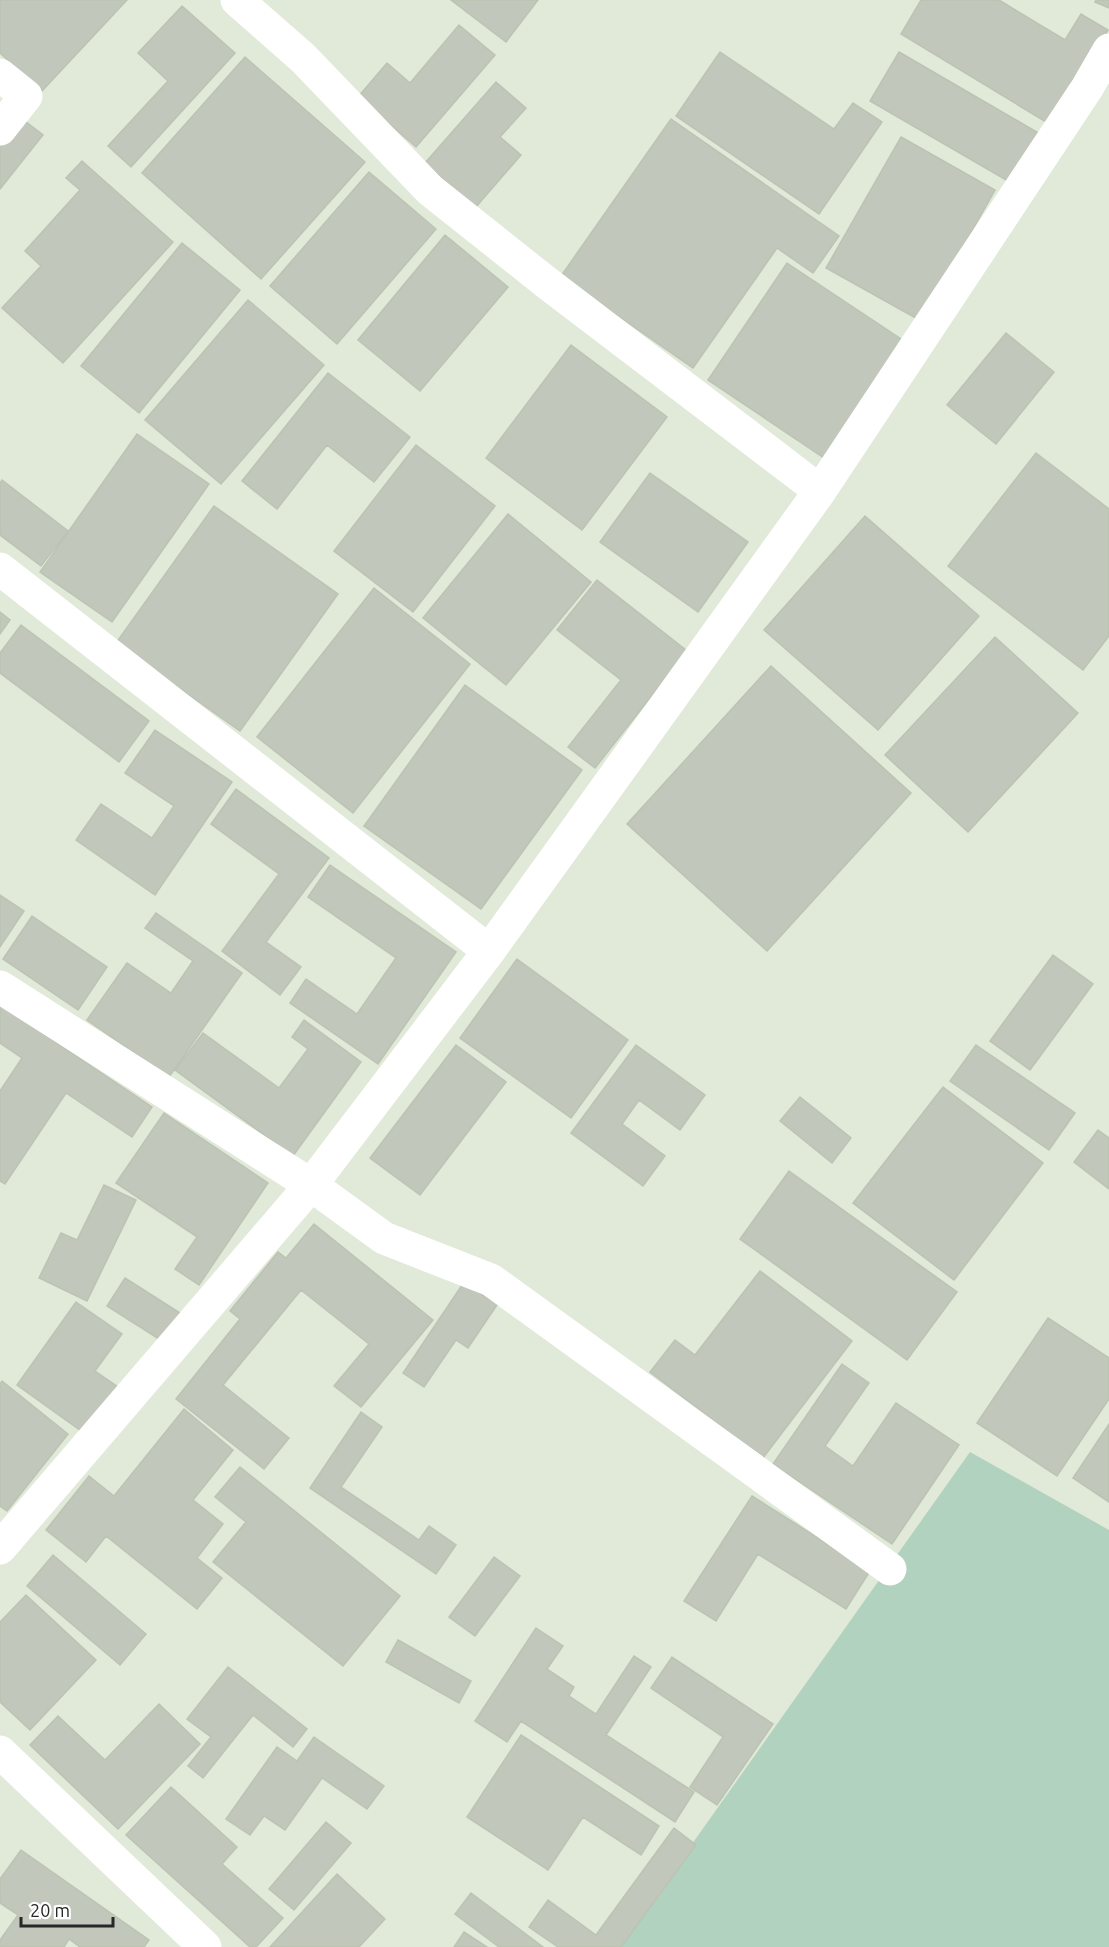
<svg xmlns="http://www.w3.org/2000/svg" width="1109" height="1947" font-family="Ubuntu,sans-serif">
<rect width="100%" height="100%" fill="#e1e9d8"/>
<!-- cemetery -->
<path fill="#b0d2be" d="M970,1452l139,78v417h-490z"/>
<!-- building -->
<path fill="#c1c7bb" stroke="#bbc4b3" stroke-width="1.5" d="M0,0h127l-85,91 -42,-38z
M451,0h87l-32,42z
M921,0h78l66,40 16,-26 27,16 -57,95 -150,-91z
M1096,0h13v8l-14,-6z
M182,6l53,47 -104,114 -23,-21 60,-65 -30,-28z
M459,25l36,30 -79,92 -58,-50 29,-34 23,20z
M720,52l114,77 19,-26 29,19 -63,92 -143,-98z
M899,52l143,83 -29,49 -143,-83z
M245,57l120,105 -104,117 -119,-106z
M496,82l30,26 -26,29 21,18 -45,52 -51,-44z
M21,118l22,17 -43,54v-44z
M671,119l168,117 -26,37 -36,-25 -84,120 -132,-92z
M901,137l94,53 -74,131 -95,-53z
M82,161l91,81 -110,121 -61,-55 39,-42 -16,-15 55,-61 -14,-12z
M369,172l67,57 -99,115 -67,-58z
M445,235l63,52 -88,104 -62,-51z
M182,243l58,47 -101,123 -58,-47z
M787,263l117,78 -80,117 -116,-78z
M248,300l76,65 -103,119 -76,-64z
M1006,333l48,39 -58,72 -49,-39z
M571,345l96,72 -85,113 -96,-72z
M328,373l82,64 -36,45 -47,-37 -50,64 -35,-28z
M137,434l72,50 -97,138 -72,-50z
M416,445l79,61 -82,106 -79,-61z
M1036,453l73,56v127l-26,34 -135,-104z
M650,473l98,69 -50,70 -98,-70z
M2,480l66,51 -27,35 -41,-31v-52z
M214,506l124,88 -98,137 -124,-88z
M508,514l83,68 -85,103 -83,-67z
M865,516l114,100 -101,114 -114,-100z
M597,580l90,71 -92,117 -27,-21 53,-67 -64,-50z
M374,588l96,76 -117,149 -96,-76z
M0,612l10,8 -10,14z
M21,625l128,96 -30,41 -119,-89v-20z
M995,637l83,76 -110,119 -83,-77z
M771,666l140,127 -144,158 -140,-127z
M465,685l117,85 -101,139 -117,-83z
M155,730l77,52 -77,113 -79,-55 25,-36 51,34 22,-32 -49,-33z
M236,789l93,69 -63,84 35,25 -21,28 -58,-44 57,-77 -68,-50z
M330,865l126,87 -78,112 -88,-61 16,-24 51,35 39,-56 -88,-61z
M0,895l24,16 -24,36z
M156,913l86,60 -73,104 -82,-57 40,-57 44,30 22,-32 -48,-33z
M32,916l75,51 -29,43 -75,-51z
M1053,955l40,29 -63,86 -40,-29z
M517,959l111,81 -57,78 -111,-80z
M0,1005l152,102 -20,30 -66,-44 -61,91 -5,-3v-90l22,-33 -22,-15z
M304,1020l57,42 -68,94 -118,-86 28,-37 76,55 29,-39 -16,-12z
M456,1045l50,37 -86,113 -50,-37z
M636,1045l69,50 -25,35 -41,-30 -17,24 43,32 -22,30 -72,-53z
M976,1045l99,68 -26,37 -99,-69z
M943,1087l100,76 -89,117 -101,-77z
M800,1097l51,41 -19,25 -52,-42z
M164,1113l104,70 -69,102 -24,-16 22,-32 -81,-54z
M1098,1130l11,8v51l-35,-27z
M789,1171l168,121 -50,68 -167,-121z
M104,1185l32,15 -49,101 -48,-23 22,-45 16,7z
M314,1224l119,96 -72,87 -27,-21 35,-42 -68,-54 -78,95 66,53 -25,31 -88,-70 64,-80 -10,-8 48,-59 8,6z
M760,1271l92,70 -89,117 -113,-86 25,-32 20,15z
M125,1278l55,35 -18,28 -55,-35z
M464,1282l33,23 -29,43 -12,-8 -32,47 -21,-14z
M76,1302l46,32 -27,37 23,16 -34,46 -67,-48z
M1048,1318l61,40v41l-52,77 -80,-53z
M842,1364l27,19 -44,63 28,20 43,-63 63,42 -67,99 -119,-80z
M2,1381l66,53 -61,77 -7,-5v-122z
M184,1409l49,41 -40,50 30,24 -26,34 25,20 -25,31 -91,-73 -20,26 -40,-32 43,-54 25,20z
M361,1412l21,15 -41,60 78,53 10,-14 27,19 -20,29 -126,-86z
M1109,1424v78l-36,-24z
M240,1467l160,129 -57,70 -130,-104 33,-40 -31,-25z
M752,1496l118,75 -24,38 -88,-55 -42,67 -32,-20z
M53,1555l93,79 -26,31 -93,-79z
M494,1557l26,19 -45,60 -26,-19z
M26,1595l70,65 -66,70 -30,-28v-80z
M536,1628l27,18 -16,23 27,18 -5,9 27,18 38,-58 17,11 -45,68 88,57 -19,30 -154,-101 -14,21 -32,-21z
M398,1640l73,41 -12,22 -73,-41z
M672,1657l101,67 -56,81 -27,-18 33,-50 -72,-49z
M228,1667l79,62 -14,18 -40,-32 -50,63 -15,-12 23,-29 -24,-18z
M159,1704l41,40 -82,85 -88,-84 28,-29 47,44z
M521,1735l138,91 -18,29 -58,-38 -35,53 -81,-53z
M314,1737l70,49 -17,23 -45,-31 -37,52 -21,-14 -14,19 -24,-16 51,-72 20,14z
M171,1787l66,60 -15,17 61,54 -27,29h-6l-124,-112z
M326,1822l25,21 -57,67 -25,-21z
M674,1828l22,17 -75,102h-63l-29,-20 19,-27 48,35z
M21,1850l128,90 -5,7h-64l-11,-8 -5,8h-64v-7l18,-25 -18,-12v-24z
M337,1874l48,45 -26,28h-89z
M471,1893l72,54h-44l-44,-33z
M464,1932l23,15h-33z"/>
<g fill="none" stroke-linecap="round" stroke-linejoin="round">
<!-- minor -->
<path stroke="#fff" stroke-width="33" d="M237,0l66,58 127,132 117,93 273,208
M0,75l26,21 -26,33
M0,569l489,382
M0,987l311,198 73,53 107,42 399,289
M0,1548l311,-363 178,-234 331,-460 267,-403 22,-38"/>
<!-- secondary -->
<path stroke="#fff" stroke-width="33" d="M0,1752l205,195"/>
</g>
<!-- scale -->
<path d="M21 1917v9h92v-9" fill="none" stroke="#272727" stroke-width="3"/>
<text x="30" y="1917" font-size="18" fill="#272727" stroke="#ffffff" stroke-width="4.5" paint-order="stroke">20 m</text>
</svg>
